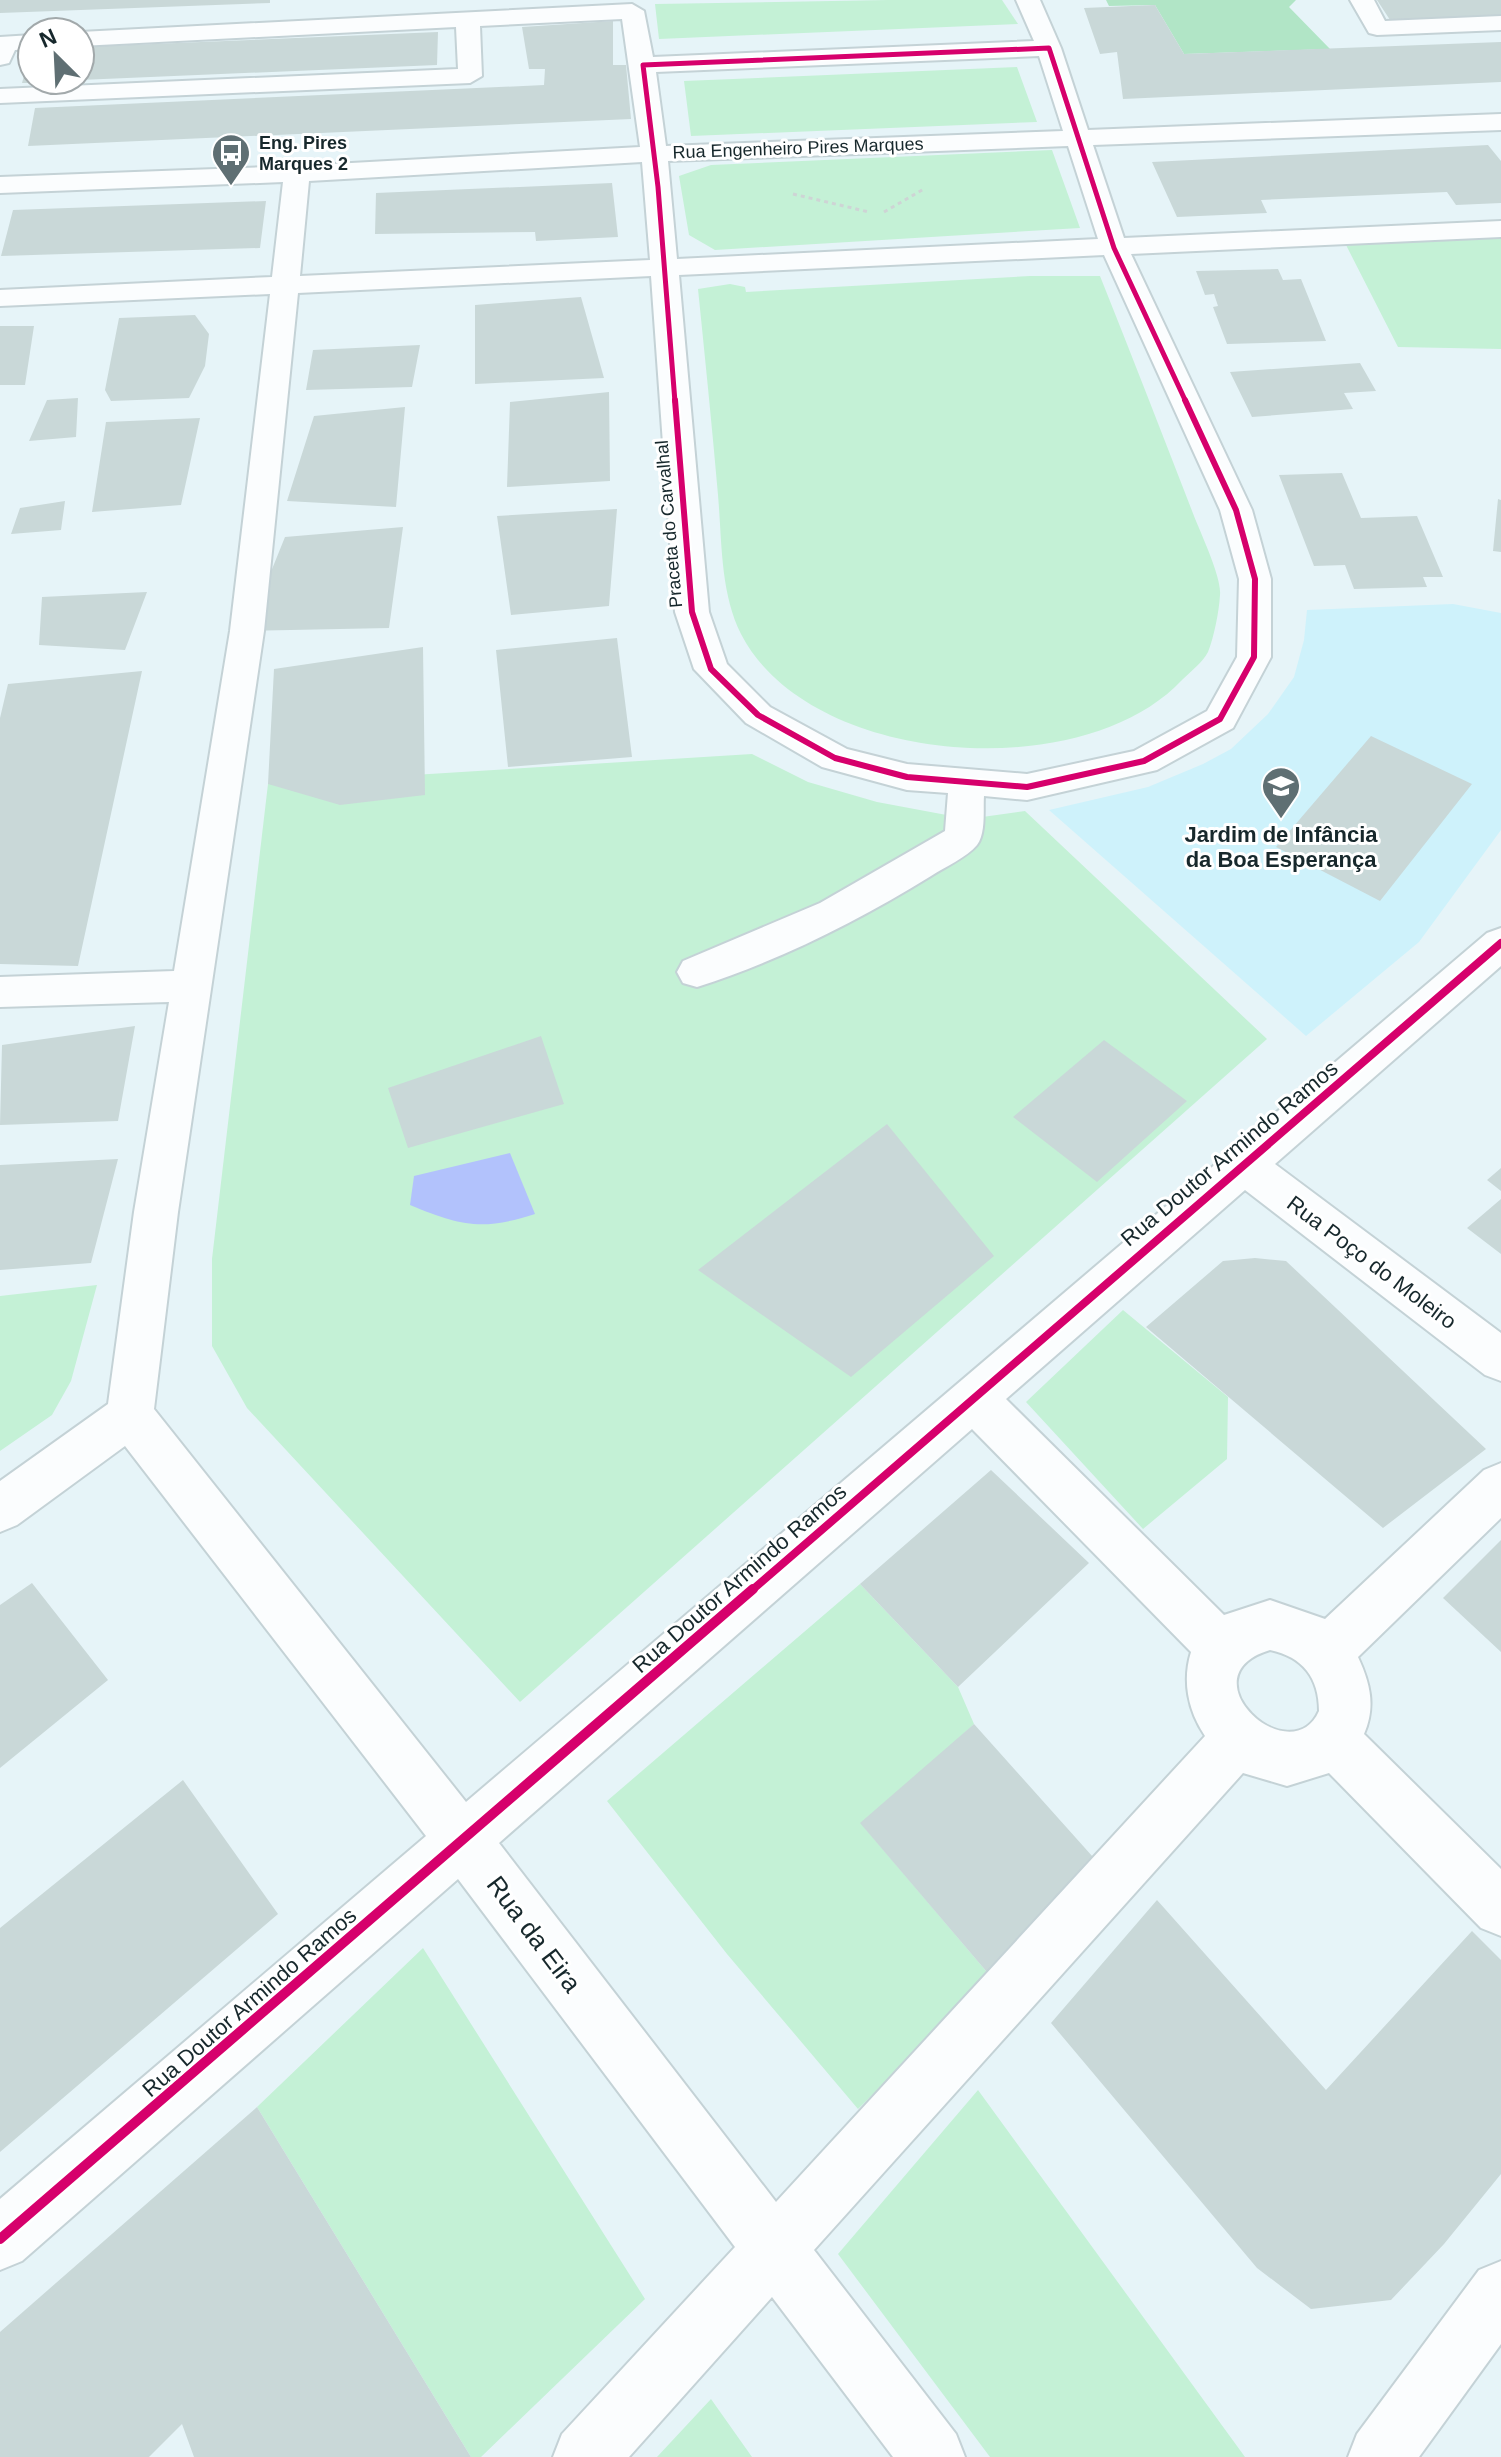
<svg xmlns="http://www.w3.org/2000/svg" width="1501" height="2457" font-family="Helvetica,sans-serif">
<rect width="100%" height="100%" fill="#e6f4f8"/>
<!-- built -->
<path fill="#cef2fb" d="M1453,604l48,9v217l-82,112 -113,94 -257,-226 99,-23 55,-23 28,-15 37,-35 26,-37 10,-37 3,-30z"/>
<!-- green -->
<path fill="#c4f1d6" d="M888,0h114l16,24 -359,15 -4,-35z
M1017,67l20,55 -346,14 -7,-55z
M1052,150l28,78 -365,22 -26,-15 -10,-59 32,-11z
M1501,238v111l-103,-2 -52,-102z
M1030,276h70c32,80 63,160 94,240 7,18 28,62 26,79 -1,17 -6,42 -12,57 -5,10 -18,20 -26,28 -99,106 -373,87 -441,-46 -21,-42 -19,-94 -23,-139 -6,-69 -13,-137 -20,-206l32,-5 15,3 1,5z
M752,754l56,28 69,20 91,17 57,-8 242,228 -747,663 -273,-294 -35,-62v-87l56,-475z
M97,1285l-26,96 -19,34 -52,36v-155z
M1123,1310l105,87 -1,62 -84,70 -117,-127z
M860,1584l98,103 16,37 -110,103 128,151 -134,131 -131,-155 -120,-153z
M423,1948l222,351 -164,158h-10l-214,-350z
M978,2090l267,367h-255l-152,-203z
M711,2399l41,58h-95z"/>
<!-- forest -->
<path fill="#b1e5c6" d="M1106,0h190l-7,7 41,42 -146,5 -29,-49 -46,1z"/>
<!-- water -->
<path fill="#b2c2fc" d="M510,1153l25,61c-53,17 -74,12 -125,-9l4,-29z"/>
<!-- building -->
<path fill="#c9d8d8" d="M0,0h270v3l-270,10z
M1377,0h124v19l-109,4z
M1155,5l29,49 317,-12v40l-378,17 -6,-47 -17,2 -16,-46z
M613,21v44h13l5,54 -603,27 7,-38 509,-23 1,-16h-16l-7,-42z
M438,32l-1,33 -357,15v-33z
M31,51l1,32h-10z
M1488,145l13,16v42l-45,2 -9,-13 -186,8 6,13 -90,4 -25,-55z
M612,183l6,54 -82,4 -1,-9 -160,2 1,-41z
M266,201l-6,47 -259,8 12,-46z
M1278,269l5,11 18,-1 25,62 -99,3 -14,-37 5,-1 -4,-12 -9,1 -9,-24z
M581,297l23,81 -129,6v-79z
M195,315l14,19 -4,32 -16,32 -78,3 -6,-11 14,-72z
M0,326h34l-9,59h-25z
M420,345l-8,42 -106,3 7,-40z
M1360,363l16,28 -32,2 9,16 -101,8 -22,-45z
M609,392l1,89 -103,6 3,-85z
M78,398l-2,39 -47,4 18,-41z
M405,407l-9,100 -109,-6 27,-85z
M200,418l-19,87 -89,7 14,-90z
M1342,473l19,45 56,-2 26,61h-20l4,10 -73,2 -9,-24 -31,1 -35,-91z
M1498,499l3,1v52l-8,-1z
M65,501l-4,29 -50,4 9,-26z
M617,509l-8,97 -98,9 -14,-99z
M403,527l-14,101 -142,3 38,-94z
M147,592l-22,58 -86,-5 3,-48z
M617,638l15,119 -124,10 -12,-117z
M423,647l2,148 -85,10 -72,-21 6,-115z
M142,671l-64,295 -78,-2v-246l8,-34z
M1371,736l101,48 -92,117 -104,-54z
M135,1026l-17,95 -118,4 2,-80z
M541,1036l23,68 -156,44 -20,-60z
M1104,1040l83,61 -90,81 -84,-65z
M887,1124l107,132 -143,121 -153,-107z
M118,1159l-27,104 -91,7v-105z
M1501,1168v23l-14,-11z
M1501,1199v55l-34,-26z
M1255,1258l31,3 200,188 -103,79 -237,-201 77,-66z
M991,1470l98,93 -131,124 -98,-103z
M1501,1540v112l-58,-54z
M32,1583l76,97 -108,88v-163z
M974,1724l127,142 -109,112 -132,-155z
M183,1780l95,134 -278,238v-224z
M1157,1900l169,190 146,-159 29,29v214l-57,70 -53,56 -80,9 -54,-41 -206,-245z
M257,2107l214,350h-277l-12,-33 -33,33h-149v-125z"/>
<g fill="none" stroke-linecap="round" stroke-linejoin="round">
<defs>
<path id="street" d="M1016,0h24l21,48 27,82 413,-16v16l-408,15 31,93 377,-17v16l-370,17 121,256 19,69v78l-38,71 -76,42 -130,30 -43,-4c-1,14 2,37 -7,49 -10,12 -32,22 -46,31 -73,45 -152,85 -234,111l-14,-4 -6,-11 6,-11 137,-58 125,-72 3,-38 -41,-3 -85,-23 -76,-44 -52,-54 -19,-57 -24,-336 -353,17 -34,338 -86,581 -24,197 312,393 1021,-869 14,-5v38l-226,198 226,169v48l-16,-6 -240,-185 -239,209 218,216 46,-15 55,19 159,-149 17,-7v55l-143,139c12,26 18,49 6,77l137,135v67l-20,-8 -152,-155 -42,13 -44,-13 -429,477 142,184 9,23h-72l-121,-160 -143,160h-76l9,-23 173,-187 -277,-368 -436,382 -22,9v-71l426,-363 -301,-390 -108,79 -17,7v-51l108,-77 26,-192 35,-210 -169,5v-30l174,-6 56,-340 40,-337 -270,12v-16l272,-13 11,-95 -283,11v-16l297,-11 343,-19 -18,-128 -142,7 2,50 -12,7 -470,20v-14l458,-20 -2,-42 -376,19v-14l552,-28 12,7 9,46 381,-16zM1039,56l24,75 -397,15 -10,-74zM1068,146l30,93 -421,20 -9,-98zM642,162l8,98 -350,16 9,-95zM1104,255l116,255 19,69 -2,78 -30,54 -73,40 -107,23 -120,-10 -60,-15 -77,-42 -43,-43 -18,-52 -30,-337zM972,1429l219,223c-9,29 -3,59 14,84l-429,466 -277,-359zM1270,1650c33,7 49,28 49,61 -28,63 -136,-35 -49,-61z
M1350,0h24l11,21 116,-5v14l-124,5 -8,-2z
M32,35v14l-17,1 -6,13 -9,2v-28z
M1501,2261v83l-82,113h-71l9,-23 122,-164z"/>
</defs>
<!-- street casing -->
<use href="#street" stroke="#c4d2d6" stroke-width="4"/>
<!-- path -->
<path stroke="#ced4d5" stroke-width="3" stroke-dasharray="4 4" stroke-linecap="butt" d="M793,194l76,18
M884,212l40,-23"/>
<!-- street -->
<use href="#street" fill="#fbfdfe" fill-rule="evenodd"/>
<defs>
<path id="cycleway-far3" d="M675,402l-17,-215 -15,-122 406,-17 65,200 72,154"/>
<path id="cycleway-far2" d="M675,400l17,212 19,57 47,46 77,43 72,19 120,10 117,-26 76,-42 34,-62 1,-78 -19,-69 -51,-110"/>
<path id="cycleway-far1" d="M751,1591l750,-648"/>
<path id="cycleway" d="M0,2239l753,-650"/>
</defs>
<!-- cycleway-far3 casing -->
<use href="#cycleway-far3" stroke="#fff" stroke-width="8"/>
<!-- cycleway-far2 casing -->
<use href="#cycleway-far2" stroke="#fff" stroke-width="10"/>
<!-- cycleway-far1 casing -->
<use href="#cycleway-far1" stroke="#fff" stroke-width="13"/>
<!-- cycleway casing -->
<use href="#cycleway" stroke="#fff" stroke-width="15"/>
<!-- cycleway-far3 -->
<use href="#cycleway-far3" stroke="#d6006c" stroke-width="5"/>
<!-- cycleway-far2 -->
<use href="#cycleway-far2" stroke="#d6006c" stroke-width="6"/>
<!-- cycleway-far1 -->
<use href="#cycleway-far1" stroke="#d6006c" stroke-width="8"/>
<!-- cycleway -->
<use href="#cycleway" stroke="#d6006c" stroke-width="10"/>
</g>
<!-- icons -->
<defs>
<symbol id="bus-pin" viewBox="-11 -11 22 30"><path d="M0 17L-7.5 6A9.5 9.5 0 1 1 7.5 6Z" fill="#5f6f73" stroke="#fff"/><path d="M-5-6H5V4H4V6H2V4H-2V6H-4V4H-5ZM-3.5-4V0h7V-4ZM-3.5 1.2v1.5H-2V1.2ZM2 1.2v1.5H3.5V1.2Z" fill="#fff"/></symbol>
<symbol id="school-pin" viewBox="-11 -11 22 30"><path d="M0 17L-7.5 6A9.5 9.5 0 1 1 7.5 6Z" fill="#5f6f73" stroke="#fff"/><path d="M0-5L7-2L0 1L-7-2ZM-4 1L0 2.5L4 1V4Q0 6-4 4Z" fill="#fff"/></symbol>
</defs>
<g fill-rule="evenodd">
<use href="#bus-pin" x="209" y="131" width="44" height="60"/>
<use href="#school-pin" x="1259" y="764" width="44" height="60"/>
</g>
<g text-anchor="middle" stroke-width="6" stroke-linejoin="round" paint-order="stroke">
<!-- far-poi labels -->
<g font-size="18" font-weight="bold" fill="#17282c" stroke="#fff" text-anchor="start">
<text x="259" y="149">Eng. Pires<tspan x="259" dy="21">Marques 2</tspan></text>
</g>
<!-- far-street labels -->
<g font-size="18" fill="#17282c" stroke="#fff">
<text transform="translate(798 148) rotate(-2)" y="6">Rua Engenheiro Pires Marques</text>
<text transform="translate(669 524) rotate(-95)" y="6">Praceta do Carvalhal</text>
</g>
<!-- poi labels -->
<g font-size="22" font-weight="bold" fill="#17282c" stroke="#fff">
<text x="1281" y="842">Jardim de Infância<tspan x="1281" dy="25">da Boa Esperança</tspan></text>
</g>
<!-- street labels -->
<g font-size="22" fill="#17282c" stroke="#fff">
<text transform="translate(1229 1153) rotate(-40)" y="8">Rua Doutor Armindo Ramos</text>
<text transform="translate(1372 1262) rotate(37)" y="8">Rua Poço do Moleiro</text>
<text transform="translate(739 1578) rotate(-41)" y="8">Rua Doutor Armindo Ramos</text>
<text transform="translate(249 2002) rotate(-41)" y="8">Rua Doutor Armindo Ramos</text>
</g>
<!-- near-street labels -->
<g font-size="26" fill="#17282c" stroke="#fff">
<text transform="translate(534 1934) rotate(53)" y="9">Rua da Eira</text>
</g>
</g>
<!-- north arrow -->
<g transform="translate(56 56) rotate(336)"><circle r="38" fill="#ffffff" stroke="#a2a9ab" stroke-width="2"/>
<path d="M0-6L14 30L0 20L-14 30Z" fill="#5f6f73"/>
<text y="-12" font-size="22" font-weight="bold" text-anchor="middle" fill="#17282c">N</text>
</g>
</svg>
